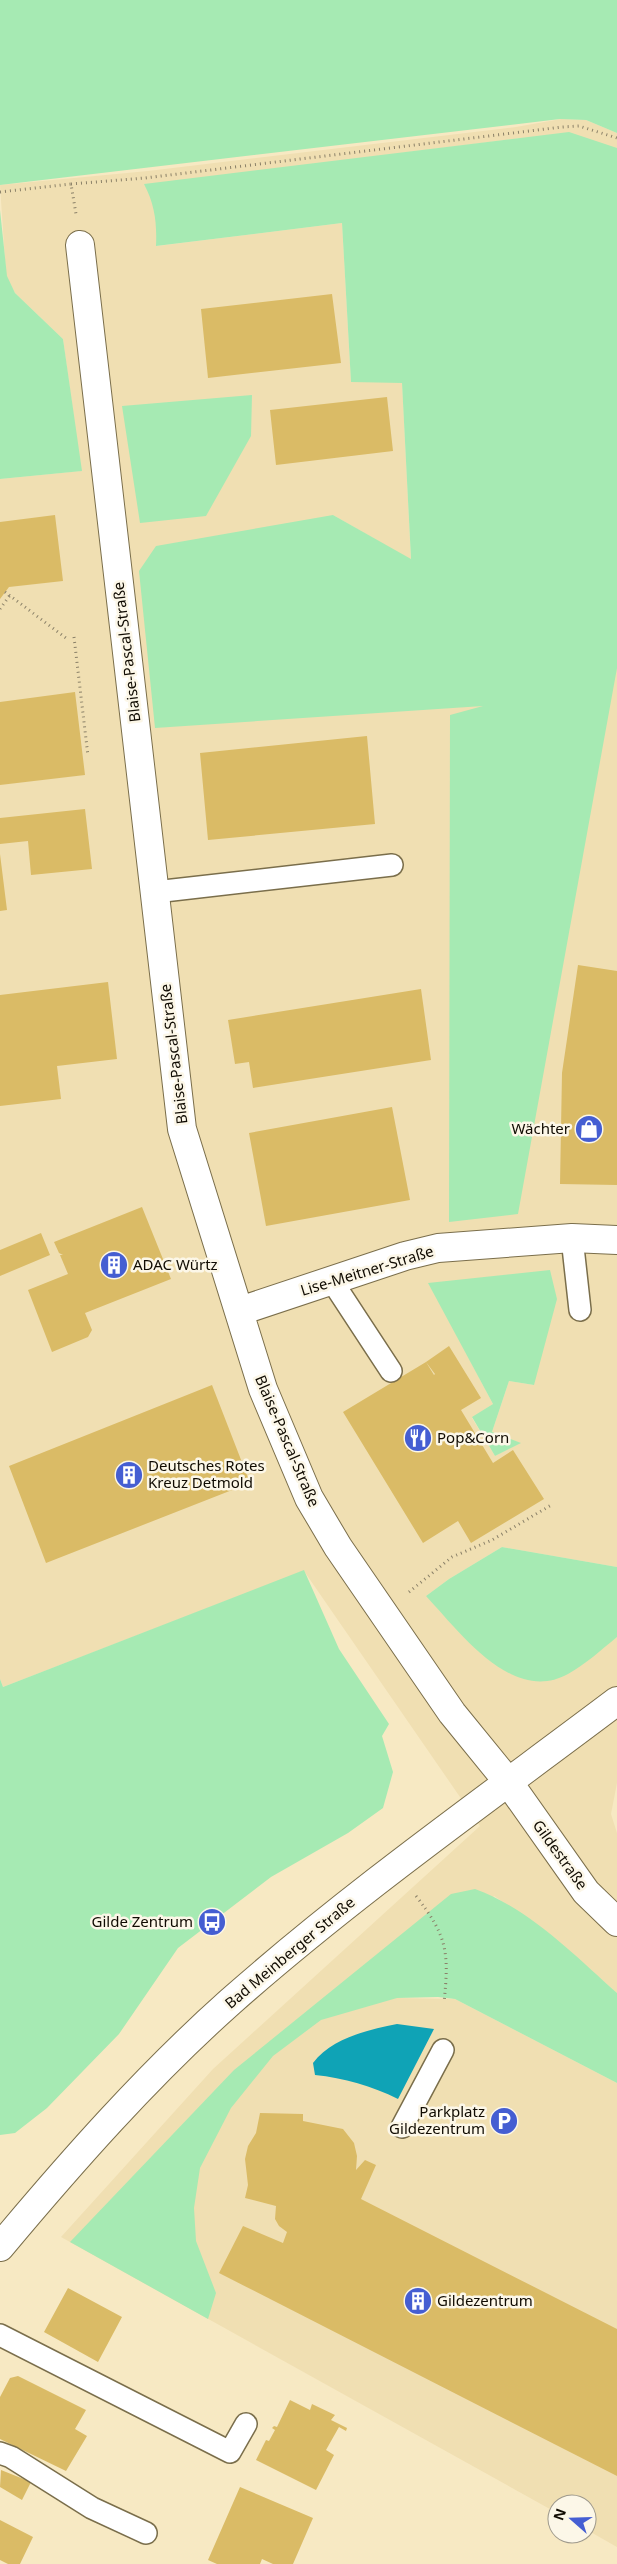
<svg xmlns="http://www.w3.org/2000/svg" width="617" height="2564" font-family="'Noto Sans',sans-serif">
<rect width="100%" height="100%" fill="#f7e9c3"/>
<!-- built -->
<path fill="#f0dfb2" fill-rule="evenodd" d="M561,119l25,1 31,13v1434l-115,-20 -53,32 -23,17 141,78 50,-37v146l-6,31 6,19v160l-71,-62 -52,-35 -97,102 58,1 162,84v464l-30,-17v-26h-30v9l-496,-276 152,-168 267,-243 -176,-255 -301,116 -3,-8v-1200l81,-8 -18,-132 -48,-46 -9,-17 -6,-91 148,-14 368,-44zM521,138l-34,567 -154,-190 78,45 -9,-178h-51l-9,-159 -185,23v-27l-5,-21 -7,-13zM429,1283l105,102 -25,-4 -17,51 28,11 -25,13 -23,-38 21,-14z"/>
<!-- green -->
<path fill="#a6eab3" d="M0,0h617v133l-31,-13 -26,-1 -560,66z
M569,132l48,16v520l-99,546 -69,8 1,-507 33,-9 -328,22 -16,-157 17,-25 177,-31 78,44 -9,-176 -51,-1 -9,-159 -186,23c1,-23 -1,-41 -12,-62z
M0,210l7,66 8,17 48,46 19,132 -82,8z
M252,395l-1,41 -45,80 -66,7 -18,-117z
M550,1270l7,29 -23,86 -25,-4 -17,51 29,11 -26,13 -23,-39 21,-13 -65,-121z
M502,1547l115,20v70c-16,13 -31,27 -49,37 -56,31 -109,-43 -142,-78l23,-17z
M304,1570l35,79 50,75 -7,12 11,36 -10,36 -35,25 -77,44 -93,71 -59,86 -72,74 -32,25 -15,2v-456l3,8z
M475,1889c55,20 99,66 142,104v90l-162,-84 -17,-2 -41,1 -76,22 -48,36 -42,52 -31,60 -6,40 2,33 20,52 -8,26 -138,-77 164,-172 217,-176z"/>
<!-- water -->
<path fill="#0fa3b6" d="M397,2024l37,5 -36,70c-26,-13 -54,-21 -83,-24l-2,-12c19,-25 54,-33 84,-39z"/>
<!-- building -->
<path fill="#dabb66" d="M332,294l9,69 -133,15 -7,-69z
M387,397l6,54 -117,14 -6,-55z
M55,515l8,66 -54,6 -9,12v-77z
M75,692l10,83 -85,10v-83z
M367,736l8,88 -167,16 -8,-87z
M85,809l7,60 -61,6 -3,-34 -28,3v-26z
M0,854l7,56 -7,1z
M578,965l39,6v214l-57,-1 2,-111z
M108,982l9,77 -60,7 4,33 -61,7v-111z
M421,989l10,71 -178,28 -4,-26 -14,2 -7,-44z
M392,1107l18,93 -144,26 -17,-93z
M142,1207l29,72 -86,34 7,17 -4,7 -36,15 -24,-62 40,-16 -8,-19h3l-4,-2 -5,-11z
M41,1233l9,22 -50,21v-26z
M449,1346l32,52 -20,12 32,53 20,-13 31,49 -73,44 -13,-22 -35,22 -80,-131 83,-50 8,13 1,-1 -9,-12z
M212,1385l38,98 -204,80 -37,-97z
M260,2113l43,1v7l40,8 11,14 3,13 -1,14 9,-10 11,5 -15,34 256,130v147l-398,-203 24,-47 40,17 4,-11 -8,-6 -4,-7 1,-13 -31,-8 3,-13 -3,-26 3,-13 8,-13z
M68,2288l54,29 -24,45 -54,-30z
M18,2376l68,34 -11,19 12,7 -21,35 -66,-32v-42l10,-19z
M290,2400l20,10 2,-6 23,11 -4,5 16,8 -1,3 -7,-4 -13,23 8,5 -18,35 -60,-30 10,-20 3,1 6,-11 -3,-2 2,-2 3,1z
M1,2470l30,12 -9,18 -22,-13z
M240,2487l73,31 -20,46h-20l-11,-5 -2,5h-43l-9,-4z
M0,2520l33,17 -13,27h-12l-8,-4z"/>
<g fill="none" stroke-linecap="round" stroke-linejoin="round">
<defs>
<path id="lane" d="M155,892l237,-27
M572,1238l8,72
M332,1281l59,90
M402,2127l41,-77
M0,2335l230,117 16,-28
M0,2453l11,4 81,51 54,25"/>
<path id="street" d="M80,245l102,884 81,260 46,109 29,49 114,166 57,70 77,109 31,30
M240,1311l165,-55 33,-8 134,-10 45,2"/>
<path id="secondary" d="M0,2247c72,-86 147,-171 230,-245 122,-108 257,-203 387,-301"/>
</defs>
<!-- lane casing -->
<use href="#lane" stroke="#7a6e4b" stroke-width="24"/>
<!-- street casing -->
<use href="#street" stroke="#7a6e4b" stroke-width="30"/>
<!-- secondary casing -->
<use href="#secondary" stroke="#7a6e4b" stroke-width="30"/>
<!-- path -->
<path stroke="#8a8068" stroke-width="3" stroke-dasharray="1 4" stroke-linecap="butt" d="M71,184l74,-6 417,-51 17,-1 38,12
M0,192l71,-8 5,30
M5,592l61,46
M0,609l10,-14
M74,637l14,119
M409,1592l43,-35 40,-17 61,-36
M416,1896c32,41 33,57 28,107"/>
<!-- lane -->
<use href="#lane" stroke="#fff" stroke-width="21"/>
<!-- street -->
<use href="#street" stroke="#fff" stroke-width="28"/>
<!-- secondary -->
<use href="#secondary" stroke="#fff" stroke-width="28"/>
</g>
<!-- icons -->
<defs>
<symbol id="shop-disc" viewBox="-11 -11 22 22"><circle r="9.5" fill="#455ed2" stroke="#fcf7e8"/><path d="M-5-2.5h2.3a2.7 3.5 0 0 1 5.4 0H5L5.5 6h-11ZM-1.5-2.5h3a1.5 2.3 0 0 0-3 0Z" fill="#fff"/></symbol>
<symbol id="building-disc" viewBox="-11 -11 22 22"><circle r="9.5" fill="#455ed2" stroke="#fcf7e8"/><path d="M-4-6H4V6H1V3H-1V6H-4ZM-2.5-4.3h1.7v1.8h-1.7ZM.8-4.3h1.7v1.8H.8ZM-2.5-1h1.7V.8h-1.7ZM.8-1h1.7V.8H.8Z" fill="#fff"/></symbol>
<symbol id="restaurant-disc" viewBox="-11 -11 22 22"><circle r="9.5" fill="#455ed2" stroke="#fcf7e8"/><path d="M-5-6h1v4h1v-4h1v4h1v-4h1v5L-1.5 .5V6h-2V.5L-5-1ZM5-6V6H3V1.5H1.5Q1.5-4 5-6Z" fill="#fff"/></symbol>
<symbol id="bus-disc" viewBox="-11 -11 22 22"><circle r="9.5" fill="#455ed2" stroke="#fcf7e8"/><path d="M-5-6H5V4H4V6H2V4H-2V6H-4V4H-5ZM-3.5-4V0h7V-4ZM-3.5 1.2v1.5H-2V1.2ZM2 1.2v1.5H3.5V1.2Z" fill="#fff"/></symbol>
<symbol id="parking-disc" viewBox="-11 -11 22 22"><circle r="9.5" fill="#455ed2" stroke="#fcf7e8"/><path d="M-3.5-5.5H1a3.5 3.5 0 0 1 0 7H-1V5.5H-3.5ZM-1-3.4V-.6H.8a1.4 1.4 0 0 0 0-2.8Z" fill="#fff"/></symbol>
</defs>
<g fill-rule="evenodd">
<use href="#shop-disc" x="573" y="1113" width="32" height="32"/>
<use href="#building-disc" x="98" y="1249" width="32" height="32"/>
<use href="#restaurant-disc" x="402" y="1422" width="32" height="32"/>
<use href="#building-disc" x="113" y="1459" width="32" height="32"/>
<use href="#bus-disc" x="196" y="1906" width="32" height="32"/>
<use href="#parking-disc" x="488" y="2105" width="32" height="32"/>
<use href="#building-disc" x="402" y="2285" width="32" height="32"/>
</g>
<g text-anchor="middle" stroke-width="5" stroke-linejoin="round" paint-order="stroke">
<!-- street labels -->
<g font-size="15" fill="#100b02" stroke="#fcf7e8">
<text transform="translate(127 652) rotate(-97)" y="5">Blaise-Pascal-Straße</text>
<text transform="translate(174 1054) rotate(-97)" y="5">Blaise-Pascal-Straße</text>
<text transform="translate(367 1271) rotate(-17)" y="5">Lise-Meitner-Straße</text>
<text transform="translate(287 1441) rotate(67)" y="5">Blaise-Pascal-Straße</text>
<text transform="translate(560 1855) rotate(54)" y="5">Gildestraße</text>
<text transform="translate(290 1953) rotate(-40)" y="5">Bad Meinberger Straße</text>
</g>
<!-- poi labels -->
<g font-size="15" fill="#100b02" stroke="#fcf7e8" text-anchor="start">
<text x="570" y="1134" text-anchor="end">Wächter</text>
<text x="133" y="1270">ADAC Würtz</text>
<text x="437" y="1443">Pop&amp;Corn</text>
<text x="148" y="1471">Deutsches Rotes<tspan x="148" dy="17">Kreuz Detmold</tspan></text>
<text x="193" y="1927" text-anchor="end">Gilde Zentrum</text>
<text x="485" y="2117" text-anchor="end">Parkplatz<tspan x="485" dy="17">Gildezentrum</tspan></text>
<text x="437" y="2306">Gildezentrum</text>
</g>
</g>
<!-- north arrow -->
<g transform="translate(572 2519) rotate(290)"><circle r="24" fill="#fcf7e8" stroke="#9e998c"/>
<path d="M0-4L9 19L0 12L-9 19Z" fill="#455ed2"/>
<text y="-8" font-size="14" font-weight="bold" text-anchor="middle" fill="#100b02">N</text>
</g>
</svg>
